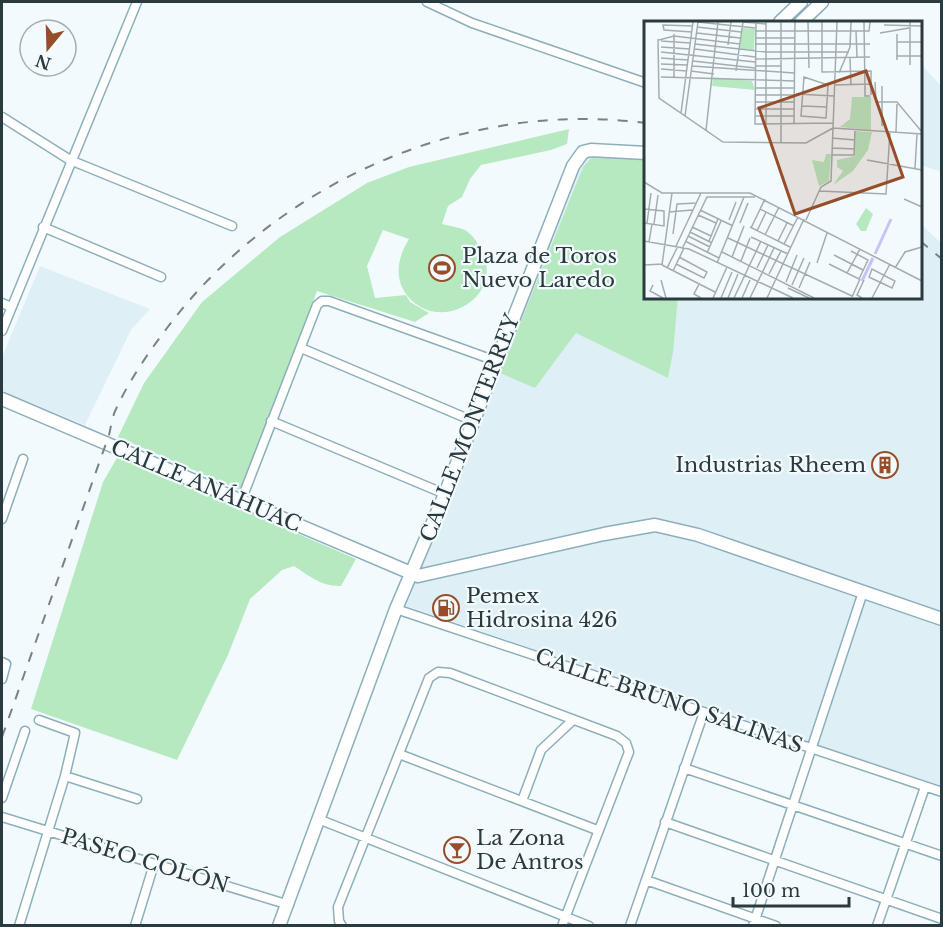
<svg xmlns="http://www.w3.org/2000/svg" width="943" height="927" font-family="'Libre Baskerville',serif">
<rect width="100%" height="100%" fill="#f3fafd"/>
<!-- built -->
<path fill="#def0f6" d="M921,64l20,22v86l-20,-7z
M581,151l65,3v143h274l1,-73 20,19v543l-535,-180z
M40,266l110,43 -19,21 -46,95 -83,-34v-34z"/>
<!-- green -->
<path fill="#b7e9c1" d="M569,129l-2,15 -16,6 -70,15 -11,14 -8,18 -14,9 -6,18c7,2 16,3 23,6 8,5 12,12 17,21 24,48 -48,87 -78,40 -10,-17 -5,-36 5,-52l-26,-9 -16,36 8,32 31,-3 4,7 19,11 -14,9 -98,-31 -73,201 -126,-55 26,-54 58,-81 78,-65 87,-54 42,-16z
M593,156l53,2v139h32l-5,55 -5,26 -92,-45 -41,55 -35,-15 83,-206z
M118,456l238,103 -15,27c-19,1 -32,-10 -47,-20l-12,4 -32,29 -22,56 -51,105 -146,-51 72,-227z"/>
<g fill="none" stroke-linecap="round" stroke-linejoin="round">
<defs>
<path id="street" d="M427,2l45,21 174,60
M2,117l68,43 162,66
M43,227l118,50
M2,303l9,4
M2,331l135,-329
M301,348l172,73
M271,421l174,73
M241,501l76,-196 5,-4h7l167,60
M2,519l21,-60
M396,609l546,183
M2,662l4,2 -4,15
M399,754l198,76
M684,768l258,88
M65,776l72,23
M2,798l23,-67
M522,801l19,-51 32,-30
M2,817l287,88
M318,819l271,107
M665,822l277,97
M646,880l130,46
M19,926l46,-150 10,-43 -36,-13
M135,926l19,-62
M342,926l-3,-5 -1,-14 91,-229 9,-6 12,1 167,63 9,7 3,9 -67,174
M630,926l74,-214
M753,926l110,-334
M877,926l48,-139"/>
<path id="secondary" d="M780,22l21,-20
M801,22l21,-20
M2,399l416,177 186,-42 51,-9 43,10 244,84
M279,926l117,-317 49,-115 128,-328 10,-14 8,-2 55,3"/>
</defs>
<!-- street casing -->
<use href="#street" stroke="#8cafbb" stroke-width="11"/>
<!-- secondary casing -->
<use href="#secondary" stroke="#8cafbb" stroke-width="15"/>
<!-- street -->
<use href="#street" stroke="#fff" stroke-width="8"/>
<!-- secondary -->
<use href="#secondary" stroke="#fff" stroke-width="12"/>
<!-- rail -->
<path stroke="#778387" stroke-width="2" stroke-dasharray="10 10" stroke-linecap="butt" d="M920,241l22,18
M2,737l107,-302c2,-8 3,-18 7,-26 13,-28 32,-56 51,-81 109,-145 297,-229 479,-205"/>
</g>
<!-- icons -->
<defs>
<symbol id="stadium-ring" viewBox="-11 -11 22 22"><circle r="9.5" fill="#f3fafd" stroke="#964e2a" stroke-width="1.5"/><path d="M0-5a6.5 5 0 1 0 0 10a6.5 5 0 1 0 0-10ZM-3.5-1.8h7v3.6h-7Z" fill="#964e2a"/></symbol>
<symbol id="building-ring" viewBox="-11 -11 22 22"><circle r="9.5" fill="#f3fafd" stroke="#964e2a" stroke-width="1.5"/><path d="M-4-6H4V6H1V3H-1V6H-4ZM-2.5-4.3h1.7v1.8h-1.7ZM.8-4.3h1.7v1.8H.8ZM-2.5-1h1.7V.8h-1.7ZM.8-1h1.7V.8H.8Z" fill="#964e2a"/></symbol>
<symbol id="fuel-ring" viewBox="-11 -11 22 22"><circle r="9.5" fill="#f3fafd" stroke="#964e2a" stroke-width="1.5"/><path d="M-5.5-6h7V0h2V4h1.3V-2.5L3-4.5l.8-.8L6-3V5H2.5V1h-1V6h-7ZM-4.2-4.7v3.2H.2V-4.7Z" fill="#964e2a"/></symbol>
<symbol id="bar-ring" viewBox="-11 -11 22 22"><circle r="9.5" fill="#f3fafd" stroke="#964e2a" stroke-width="1.5"/><path d="M-6-5H6L.8 .8V4.5H3.5V6h-7V4.5H-.8V.8Z" fill="#964e2a"/></symbol>
</defs>
<g fill-rule="evenodd">
<use href="#stadium-ring" x="427" y="253" width="30" height="30"/>
<use href="#building-ring" x="870" y="450" width="30" height="30"/>
<use href="#fuel-ring" x="431" y="593" width="30" height="30"/>
<use href="#bar-ring" x="442" y="835" width="30" height="30"/>
</g>
<g text-anchor="middle" stroke-width="4.5" stroke-linejoin="round" paint-order="stroke">
<!-- poi labels -->
<g font-size="21" fill="#2b3a3f" stroke="#f3fafd" text-anchor="start">
<text x="462" y="263">Plaza de Toros<tspan x="462" dy="24">Nuevo Laredo</tspan></text>
<text x="866" y="472" text-anchor="end">Industrias Rheem</text>
<text x="466" y="603">Pemex<tspan x="466" dy="24">Hidrosina 426</tspan></text>
<text x="476" y="845">La Zona<tspan x="476" dy="24">De Antros</tspan></text>
</g>
<!-- street labels -->
<g font-size="21" fill="#2b3a3f" stroke="#f3fafd">
<text transform="translate(470 428) rotate(-69)" y="7">CALLE MONTERREY</text>
<text transform="translate(206 486) rotate(23)" y="7">CALLE ANÁHUAC</text>
<text transform="translate(669 701) rotate(19)" y="7">CALLE BRUNO SALINAS</text>
<text transform="translate(145 861) rotate(17)" y="7">PASEO COLÓN</text>
</g>
</g>
<!-- overview -->
<g transform="translate(644 21)">
<rect width="278" height="278" fill="#f3fafd"/>
<path d="M98,7l13,1 -1,21 -14,-1zM69,56l39,4 3,9 -43,-4zM208,76h19v33l-31,-3 10,-8zM211,110l17,1 -4,18 -15,21 -20,14 10,-14 -6,-4v-7l18,-4zM182,133h5l-2,27 -10,5 -7,-26 12,2zM222,187l7,6 -7,17h-5l-5,-7z" fill="#b7e9c1"/>
<path fill="none" stroke="#c9c2f5" stroke-width="3" d="M231,233l16,-35M218,260l11,-23"/>
<path fill="none" stroke="#a3adb1" stroke-width="1.5" d="M54,1l57,6M112,1l-1,102 78,-1M137,1v121M164,1l1,46M178,1v50l49,-1v24M220,1l1,69v5h5M266,1v43M240,4l38,1M53,6l44,5M111,10h114l1,-9M212,10l1,26M48,11l-28,-2 -1,-5 30,1M53,12l43,5M236,12l29,-5M30,13v43M111,17h40M14,18l1,59 64,44 83,1 27,-15M15,19l15,-4 66,8M17,20l29,2M253,21h25M51,23l71,8h83M111,23h115M84,24l3,-23M17,26l29,2M51,28l60,8M17,31l94,10M252,35h26M17,37l27,2M206,37l1,27M111,38l115,-2M253,39v-26M49,40l62,7M17,43l26,1M48,45l102,7M111,45h26M17,48l26,2M47,50l23,3M92,50l7,-49 23,2M195,52l11,-26 1,-25M17,56l133,4M160,56l24,8 -2,33 -25,-2zM231,61l1,20h21l25,30M190,64l37,-1M111,67h39M152,73l38,2M111,74h39M111,81h39M158,85l25,1M111,88h39M37,92l12,-91M41,95l13,-94M111,95h39M150,102l1,-101M122,103v-102M238,105v-40M189,107l89,6M62,109l12,-108M252,111l1,-28M188,117l23,2M188,127l23,1M188,134h22l1,-26M223,139l55,10M271,147l2,-34M0,161l18,11h88l172,88M175,170l67,3 4,-62M260,178l18,8M0,188l20,2v15l-20,-3M116,188l34,17M56,189l33,16M25,191l23,-2M54,194l18,8M85,199l7,-18M162,199l15,-33 10,-6 6,-159M3,202l4,-30M96,202l8,-20M10,203l4,-29M48,206l19,9M106,206l40,20M107,207l14,-29M113,210l9,-19M46,211l22,11M29,213l4,-30 20,-1M121,214l14,-28M44,215l22,11M107,216l37,17M84,217l124,58M0,220l45,8 104,49M41,220l34,17M65,220l9,-22M134,220l9,-18M5,221l3,-18M140,223l14,-27M32,225l25,-53M38,228l25,-52h48M78,231l92,46M63,232l14,-32M190,234l29,15M88,236l12,-31M97,240l9,-23M73,242l27,-66M173,242l10,-30M32,243l28,14 3,-6 -28,-15M185,243l30,15 9,-19 -17,-9M0,244l19,-1M18,244l10,-72M18,244l53,27M23,247l10,-20M113,247l11,-23M251,247l10,-16 17,-5M227,248h1l23,12 -3,7 -23,-11 3,-8M29,250l11,-23M203,252l13,-24M125,253l12,-23M17,259l5,18M142,261l11,-27M55,263l-5,10 7,4M9,264l-3,6 13,7M148,264l12,-27M144,267l21,10M155,267l11,-26M208,276l8,-18M69,277l14,-31M77,277l11,-26M84,277l10,-24M90,277l27,-57M98,277l8,-18M106,277l24,-50M123,277l37,-79M218,277l-5,-3 7,-15M228,277l18,-34"/>
<path fill="#964e2a" fill-opacity="0.15" stroke="#964e2a" stroke-width="3" d="M222,50l37,106 -108,37 -36,-106z"/>
<rect width="278" height="278" fill="none" stroke="#2b3a3f" stroke-width="3"/>
</g>
<!-- border -->
<rect width="943" height="927" fill="none" stroke="#2b3a3f" stroke-width="6"/>
<!-- north arrow -->
<g transform="translate(48 48) rotate(199)"><circle r="28" fill="#f3fafd" stroke="#a3adb1" stroke-width="1.5"/>
<path d="M0-4.5L10 22L0 15L-10 22Z" fill="#964e2a"/>
<text y="-9" font-size="16" font-weight="bold" text-anchor="middle" fill="#2b3a3f">N</text>
</g>
<!-- scale -->
<path d="M733 897v9h116v-9" fill="none" stroke="#2b3a3f" stroke-width="3"/>
<text x="742" y="897" font-size="18" fill="#2b3a3f" stroke="#f3fafd" stroke-width="4.5" paint-order="stroke">100 m</text>
</svg>
